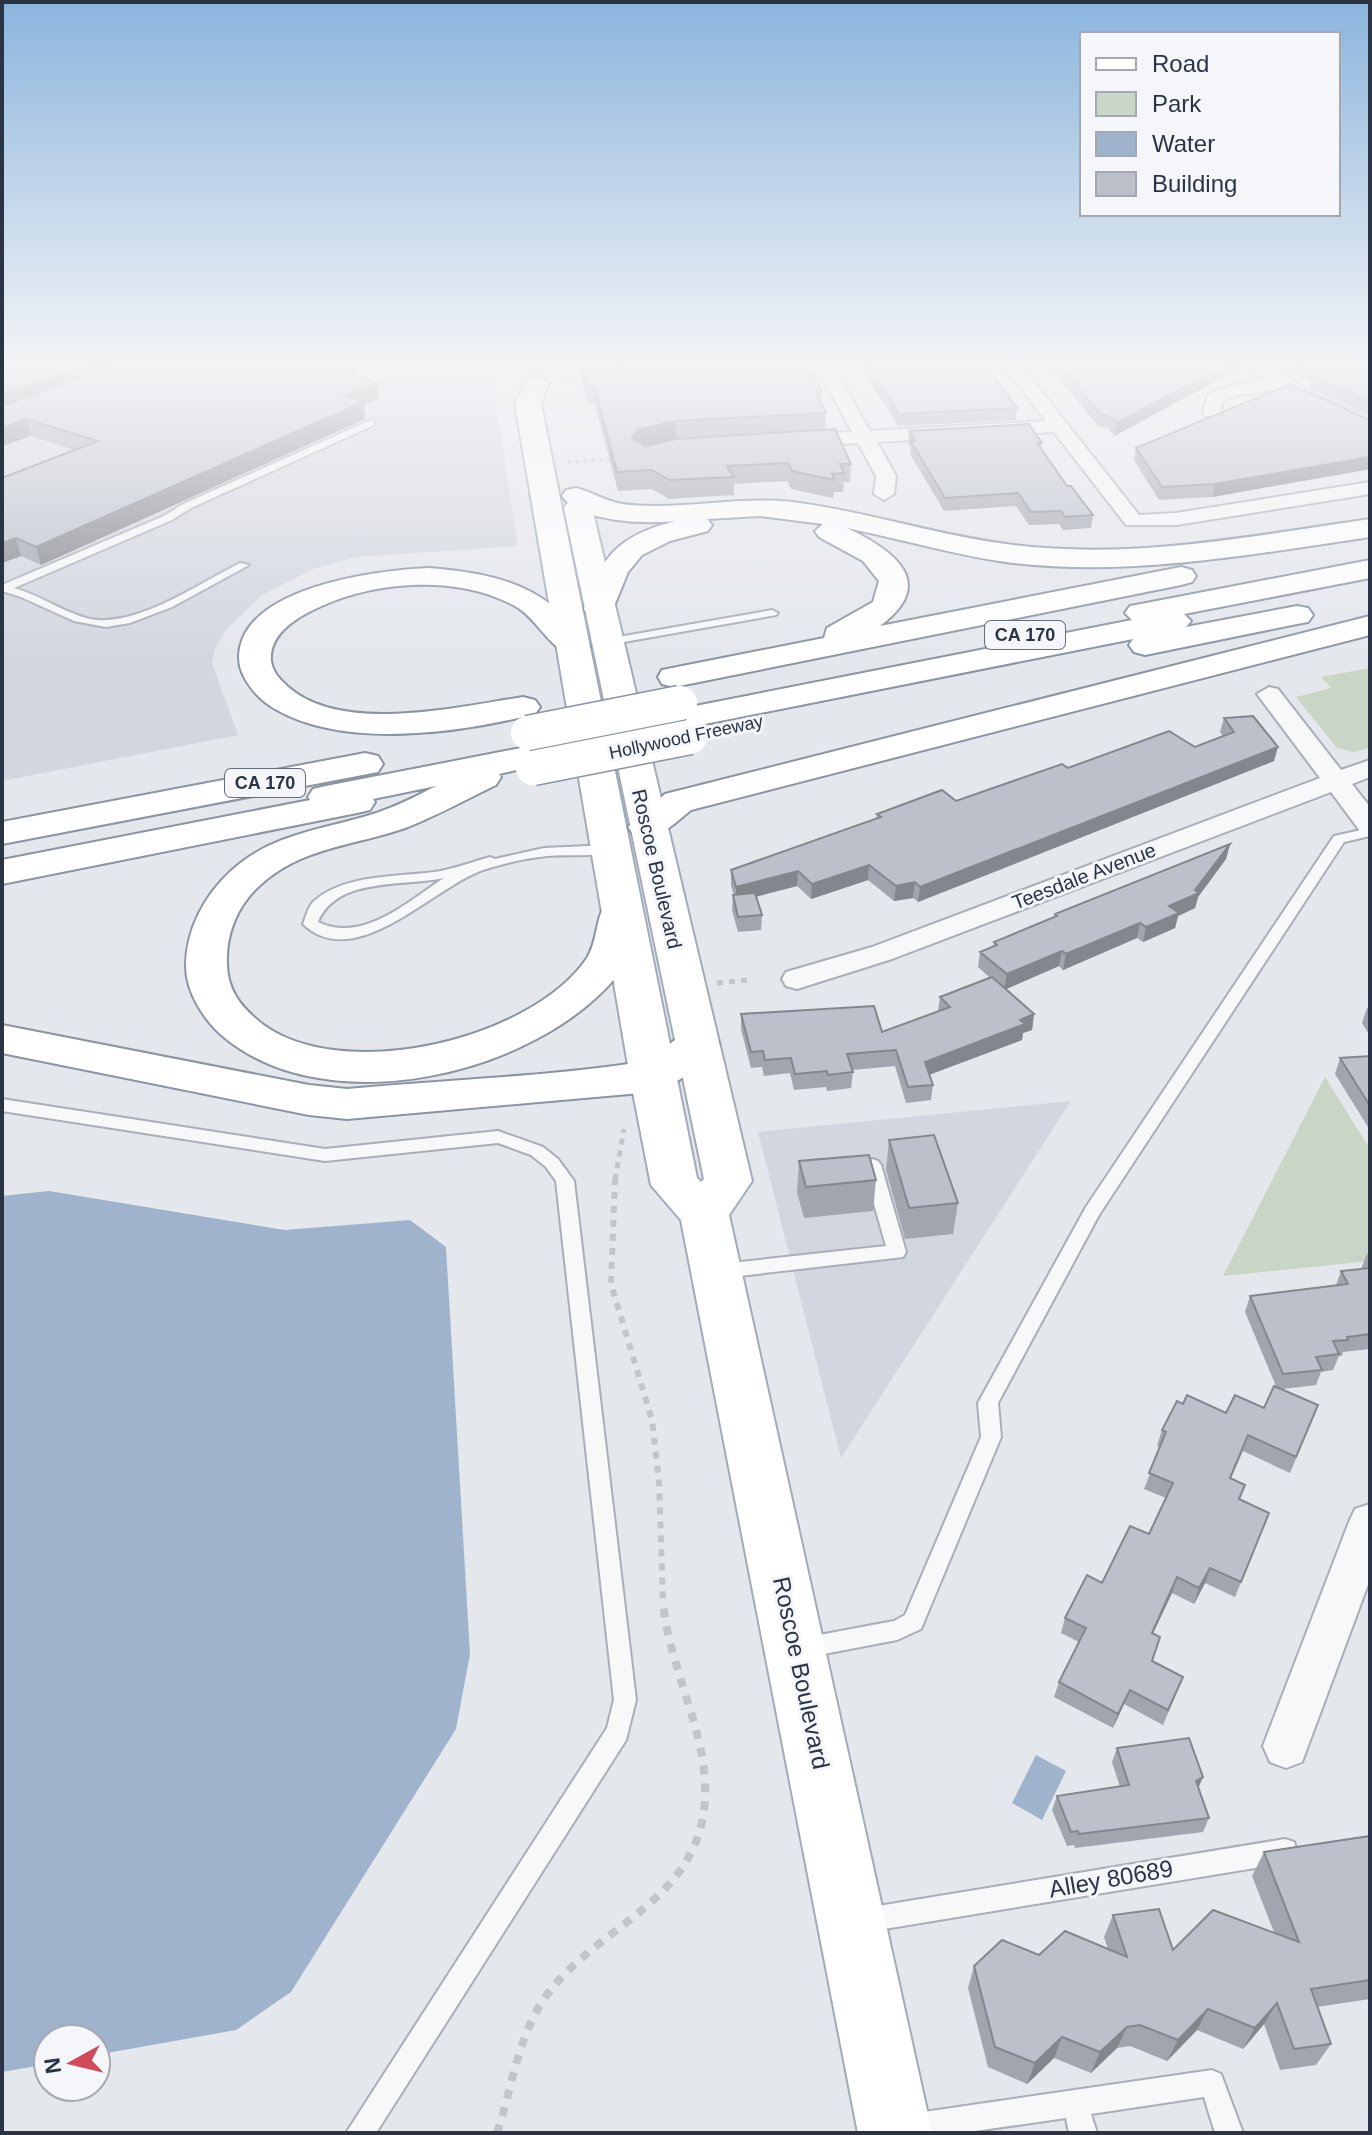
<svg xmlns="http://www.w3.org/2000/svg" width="1372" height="2135" font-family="Arial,sans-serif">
<rect width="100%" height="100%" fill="#e4e7ec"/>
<!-- built -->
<path fill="#d2d6de" d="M72,359h417l29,187 -162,11 -43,12 -51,26 -36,35 -11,18 -3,15 26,72 -236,46v-399z
M1071,1101l-230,357 -83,-326z"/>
<!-- green -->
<path fill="#c9d6c5" d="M1370,668v80l-16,4 -17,-4 -41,-51 35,-9 -10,-11z
M1325,1077l45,72v112l-147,15z"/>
<!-- water -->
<path fill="#9fb4cc" d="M49,1191l236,39 125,-10 36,27 24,407 -14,75 -165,263 -55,38 -140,25v-16h-48v25l-46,8v-876z
M1036,1755l30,16 -24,49 -30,-17z"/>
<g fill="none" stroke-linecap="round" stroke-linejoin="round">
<defs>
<path id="lane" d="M371,420l3,1v4l-183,83 -19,12 -158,68c26,7 50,25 76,31 46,9 110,-36 150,-56l9,2 -77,42 -42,16 -24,4 -32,-6 -53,-24 -19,-6v-6l162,-69 19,-12z
M772,610l6,3 -2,2 -169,30 -6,-3 6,-3z
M1370,828v8l-26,6 -245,373 -101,188 3,34 -80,192 -24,11 -94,18 -8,-3 -3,-7 3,-7 8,-3 91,-17 11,-6 76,-178 -3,-34 108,-196 248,-371z
M610,845l5,1 2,3 -2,3c-22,5 -46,2 -68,4 -20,2 -42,7 -61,13 -50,15 -130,106 -183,55 3,-7 5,-18 11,-23 31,-27 83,-24 121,-29 19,-3 37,-10 55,-15l5,2 49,-11zM444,878c-36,23 -81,66 -126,44 19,-46 86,-35 126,-44z
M2,1099l323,50 173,-18 45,16 15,12 16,22 62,519 -10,40 -250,393h-30l261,-405 7,-28 -58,-519 -10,-14 -15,-12 -33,-12 -173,18 -323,-50z
M872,1159l6,2 3,4 25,87 -3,5 -181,21 -6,-2 -3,-5 3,-5 6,-2 164,-18 -23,-81 3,-4z
M1285,1839l9,3 3,9 -3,9 -9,3 -419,69 -9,-3 -3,-9 3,-9 9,-3z
M1212,2070l9,4 22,59h-28l-11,-36 -113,17 6,19h-28l-3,-15 -105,15h-62l-2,-6 3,-10 10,-3z"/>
<path id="street" d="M813,359h16l41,72 176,-10 -48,-62h18l123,156 37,-2 194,-31v12l-194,31h-50l-72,-93 -177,10 19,34 -2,18 -10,6 -10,-6 2,-18 -18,-33 -63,4 -10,-6 10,-6 57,-3 -32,-59 -55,2 -9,-5 9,-5 49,-3z
M1230,359h29l56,36 55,22v13l-67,-27 -22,-14 -43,6 -15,6 -4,15h-14l-2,-4 5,-18 26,-9 33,-5z
M1269,687l9,2 63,81 29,-10v17l-18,7 18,23v26l-10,-2 -29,-39 -439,167 -95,30 -11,-3 -4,-7 4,-7 86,-25 448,-169 -63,-84z
M1370,1504v75l-68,183 -16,6 -16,-6 -7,-16 86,-224 6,-13z"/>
<path id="secondary" d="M2,359h39l-4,5 -35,10z"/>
<path id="primary" d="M537,376l12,7 -8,21 156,774 4,4 3,-3 -140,-671 4,-6h20l4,6 160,673 -23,34 203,918h-74l-177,-913 -30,-35 -21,-108 -115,-673 13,-26z"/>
<path id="highway" d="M576,488c16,4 29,13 46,16 56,7 113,-8 170,-2 74,9 146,34 221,43 119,15 239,-9 357,-26v18c-117,17 -238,40 -357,26 -56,-7 -111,-24 -166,-35 48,23 91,55 33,98l301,-59 11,3 4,6 -4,6 -11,3 -507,102 -12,-3 -4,-7 4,-7 162,-32 3,-10 46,-26 6,-21 -16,-20 -44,-24 -4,-6 8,-7 -63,-8 -53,3 5,6 -4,6 -38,10 -28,14 -14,17 -18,44h-22l-4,-7c17,-54 36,-74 92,-88 -30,3 -95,2 -114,-25l4,-6z
M1370,560v18l-186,36 7,7 -5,6 111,-21 11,2 5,7 -5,7 -11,2 -152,31 -11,-3 -5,-7 4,-6 -448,89 -12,-3 -5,-7 5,-7 12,-3 447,-88 -7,-7 5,-7 11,-2z
M429,568c71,6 119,18 161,79l-5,7c-31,8 -44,-34 -70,-48 -60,-33 -147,-25 -206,6 -19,10 -40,25 -38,49 2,12 8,17 16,25 54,49 170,21 236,11l12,3 5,7 -5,7c-75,19 -189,35 -258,-4 -18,-9 -38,-32 -38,-52 0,-71 139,-88 190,-90z
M1370,616v19l-679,175c-19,15 -32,31 -57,25l-6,-8 37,-33z
M531,746l12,4 6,7 -6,7 -44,10 2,3 -5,8c-29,14 -58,30 -88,42 -52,19 -107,19 -150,60 -21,20 -32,47 -31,76 0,27 14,44 34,60 80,62 271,17 326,-65 11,-17 8,-40 20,-56l14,-4 14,4 6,8c-6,24 -9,48 -25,67 -82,98 -287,146 -391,61 -21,-17 -39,-46 -39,-72 0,-37 19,-71 45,-95 40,-37 90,-41 139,-56 23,-7 45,-18 66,-29l-63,13 2,3 -5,8 -13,3 -355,71v-24l308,-60 -2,-3 5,-8 13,-3z
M365,753l13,3 5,8 -5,8 -376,72v-22z
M2,1025l307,60 38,4c96,-9 194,-12 289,-26 32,-4 36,-40 76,-29l7,10c-14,21 -43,41 -67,48l-305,27 -38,-4 -307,-62z"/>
</defs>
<!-- lane casing -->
<use href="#lane" stroke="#a9aeb7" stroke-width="4"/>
<!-- street casing -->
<use href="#street" stroke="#a9aeb7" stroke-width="4"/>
<!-- secondary casing -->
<use href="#secondary" stroke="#a9aeb7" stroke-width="4"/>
<!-- primary casing -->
<use href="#primary" stroke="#a3abb8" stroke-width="4"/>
<!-- highway casing -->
<use href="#highway" stroke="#8b94a3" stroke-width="4"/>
<!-- path-far3 -->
<path stroke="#c2c5cb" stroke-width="3" stroke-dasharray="4 4" stroke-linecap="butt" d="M559,381l26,-1
M567,462l49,-3"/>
<!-- path-far2 -->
<path stroke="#c2c5cb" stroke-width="5" stroke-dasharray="6 6" stroke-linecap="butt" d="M717,983l32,-3
M615,1180l9,-51"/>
<!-- path-far1 -->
<path stroke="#c2c5cb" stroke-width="6" stroke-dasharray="7 7" stroke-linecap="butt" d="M615,1178l-4,106 41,136 7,61 4,123"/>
<!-- path -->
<path stroke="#c2c5cb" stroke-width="8" stroke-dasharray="9 9" stroke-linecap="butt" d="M497,2133c15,-45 21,-98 49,-137 50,-69 145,-92 158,-185 9,-71 -35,-139 -41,-209"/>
<!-- lane -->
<use href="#lane" fill="#f7f8fa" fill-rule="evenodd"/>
<!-- street -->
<use href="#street" fill="#f7f8fa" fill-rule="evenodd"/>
<!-- secondary -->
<use href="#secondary" fill="#fff" fill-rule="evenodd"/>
<!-- primary -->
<use href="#primary" fill="#fff" fill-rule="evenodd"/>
<!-- highway -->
<use href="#highway" fill="#fff" fill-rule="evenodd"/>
<defs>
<path id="highway-bridge" d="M528,733l152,-30
M533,768l157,-31"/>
</defs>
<!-- highway-bridge casing -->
<use href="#highway-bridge" stroke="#8b94a3" stroke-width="37" stroke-linecap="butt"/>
<!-- highway-bridge -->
<use href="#highway-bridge" stroke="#fff" stroke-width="34"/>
</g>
<!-- wall -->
<path fill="#a1a5ae" d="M31,359h86l1,5 8,-3 -8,-2h215l22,8 1,9 21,7 1,16 -14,6 1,14 -324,146 -20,-9 -19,7v-85l73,-28 -44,-14 -29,10v-78z
M577,359h217l28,33 -1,11 5,10 -1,17 26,34 -1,18h-6l-1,10h-9l-1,6 -42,-9 -4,-8 -53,3v11l-65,4 -17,-10 -34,2 -23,-87h-8z
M856,359h125l36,49 -1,12 -118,6z
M1043,359h199l-2,9 -126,68 -5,-7 -11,-3z
M1266,359h104v55l-54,-22 -7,-5 1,-6z
M1370,420v49l-158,28 -53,3 -25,-40 2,-12z
M909,431l133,12 -1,6 26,37 26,29 -2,13 -28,2 -4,-6 -30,1 -13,-19 -72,5 -34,-57 1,-6 -3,-5z
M1224,718l50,43 -356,141 -5,-4 -19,3 -26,-21 -57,19 -14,-13 -41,10 6,19 -1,15 -23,2 -6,-22 1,-15h1l-3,-9v-16l145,-51 1,-5 79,-13 112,-33 127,-21 28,-11 -3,-4z
M1230,844l-4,15 -28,38 -3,11 -17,8 -3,12 -32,14 -6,-4 -74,32 -4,-4 -53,23 28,25 -2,16 -9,3 -1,7 -93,35 4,10 -2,15 -25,3 -11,-37 -43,4 1,2 -2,16 -24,3 -1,-4 -32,3 -4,-17 -26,3 -2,-9 -11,1 -10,-39v-15l141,18 56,-21 2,-14 49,-20 -11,-10 2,-15 13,-5 1,-5 60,-24 1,-4z
M1367,1008h3v28l-8,-13z
M1370,1056v71h-2l-33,-53 5,-16z
M889,1140l69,63 -5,31 -48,5 -19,-69z
M799,1161l77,19 -3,31 -69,7 -7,-26z
M1367,1254h3v95l-27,3 -1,4h-3l-6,14 -12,2 -5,13 -33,4 35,16 -28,68 -47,-22 -12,27 9,21 29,14 -34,84 -30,-14 -11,21 -22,-11 -19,40 -1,28 25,31 -14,33 -39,-21 -11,24 -59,-31 5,-15 20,-40 -18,-9 4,-15 37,-35 47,-49 17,-36 -22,-9 16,-42 -3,-1 5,-16 21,-26 43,9 38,-5 12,-22 -31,-74 5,-16 86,-11 5,-14 20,-2z
M1117,1748l81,39 11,31 -6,14 -128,16 -1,-3 -7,1 -15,-36 5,-14 63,-9 -8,-25z
M1370,1836v163l-53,8 14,37 -15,21 -36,5 -16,-46 -21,25 -46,-19 -30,31 -37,-15 -13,2 -26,25 -37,-15 -27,26 -39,-17 -20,-79 6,-22 65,-11 69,-6 -4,-12 9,-22 60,35 101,-18 -22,-56 12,-24z"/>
<!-- shaded-wall -->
<path fill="#83868d" d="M102,359h15l3,11 -118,42v-18z
M614,359h8v11l-12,-8z
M1239,359h3l-2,9 -126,68 2,-13z
M355,367l2,16 -15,-12z
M377,383l1,16 -14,6 1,14 -324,146 -5,-18 308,-151z
M26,419l5,17 -29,10v-18z
M676,421v18l-39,9 -5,-10 5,-8z
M1370,457v12l-158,28 3,-13z
M16,538l5,18 -19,7v-20z
M1278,747l-4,14 -356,141 2,-15z
M1230,844l-4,15 -28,38 -3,11 -17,8 -3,12 -32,14 3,-15 23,-21 26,-16z
M869,865l-1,15 -57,19 1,-15z
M798,871l-1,15 -61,16v-15z
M915,882l-2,16 -19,3 2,-15z
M1140,923l-3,15 -74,32 3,-16z
M1062,951l-3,15 -55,24 3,-16z
M1034,1014l-2,16 -9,3 -1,7 -99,37 2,-15z
M1210,1568l-5,15 -11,21 5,-16z
M1177,1577l-5,16 -26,55 6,-15z
M1130,1690l-6,14 -11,24 5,-14z
M1203,1777l-6,14 -1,-10z
M1277,2003l-13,21 -21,25 12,-21z
M1208,2009l-11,21 -30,31 11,-21z
M1127,2027l-10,21 -26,25 9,-21z
M1062,2037l-8,21 -27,26 8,-21z"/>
<!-- building -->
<path fill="#bbc0ca" stroke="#83868d" stroke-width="2" d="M31,359h71l-100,35v-26z
M132,359h201l22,8 -13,4 35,12 -33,13 19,6 -327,145 -20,-9 -14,5v-65l96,-37 -72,-22 -24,9v-22z
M580,359h34l-4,3 12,7 181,-9 19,32h-6l10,21 -150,8 -39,9 -5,8 13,8 31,-7 159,-10 16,35h-11l4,9 -12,1 2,6 -42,-9 -4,-8 -61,3 7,11 -65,3 -17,-10 -35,2 -23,-85h-8z
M864,359h117l36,49 -118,6z
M1054,359h185l-123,64 -5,-6 -11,-3z
M1291,359h79v42l-51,-21 -8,-5 8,-3z
M1290,384l80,36v37l-155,27 -53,3 -26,-39z
M1029,424l13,19h-5l30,43h4l22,29 -28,2 -4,-6 -30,1 -13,-19 -73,5 -34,-56 4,-1 -6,-10z
M1253,716l25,31 -358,140 -5,-5 -19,4 -27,-21 -57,19 -14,-13 -62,16 -5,-17 150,-53 -4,-3 65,-24 14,11 106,-37 6,4 101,-37 26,16 39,-15 -10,-14z
M1230,844l-35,46 4,3 -30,13 10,7 -33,14 -6,-4 -74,31 -4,-3 -55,23 -27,-22 17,-7 -3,-3 63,-26 -2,-2z
M755,893l7,22 -24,2 -5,-22z
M992,977l42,37 -14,6 5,4 -100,38 8,23 -25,2 -12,-37 -49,4 6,18 -25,3 -1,-4 -32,3 -4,-16 -26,2 -2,-9 -12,1 -10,-38 133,-8 8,26 68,-25 -10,-10z
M1370,1056v50l-30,-48z
M934,1135l24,68 -49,5 -20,-68z
M869,1155l7,25 -70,7 -7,-26z
M1370,1268v66l-23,3 1,3 -15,1 6,13 -23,3 6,13 -39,4 -33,-78 98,-12 -7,-13z
M1274,1386l44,19 -22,52 -48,-22 -18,43 15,7 -6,14 30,14 -28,69 -31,-14 -11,20 -22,-11 -25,56 8,4 -8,24 31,16 -15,33 -38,-20 -12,24 -59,-32 27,-54 -21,-10 22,-43 15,8 28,-57 19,8 24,-51 -24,-10 17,-41 -4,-2 15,-29 6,3 4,-9 39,18 9,-18 29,13z
M1189,1738l14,39 -7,4 13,37 -130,16 -1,-3 -7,1 -14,-36 72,-11 -12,-37z
M1370,1836v144l-59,9 20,55 -37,5 -17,-46 -22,25 -47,-19 -30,31 -38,-15 -13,2 -27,25 -38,-15 -27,26 -40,-16 -21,-81 28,-26 37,15 26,-24 62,26 -14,-42 46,-6 14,41 40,-40 86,32 -35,-90z"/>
<!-- sky -->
<linearGradient id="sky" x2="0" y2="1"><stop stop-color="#8bb4dd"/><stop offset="0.55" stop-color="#f3f4f6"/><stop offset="1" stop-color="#f3f4f6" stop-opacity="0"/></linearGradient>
<rect width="1372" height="658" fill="url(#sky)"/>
<g text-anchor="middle" stroke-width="6" stroke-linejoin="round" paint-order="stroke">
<!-- shield labels -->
<g fill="#f4f6f9" stroke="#676e7b" stroke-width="2">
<rect x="985" y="621" width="80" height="28" rx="6"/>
<rect x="225" y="769" width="80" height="28" rx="6"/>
</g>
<g font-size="18" font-weight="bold" fill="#2b3445">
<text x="1025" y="641">CA 170</text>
<text x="265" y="789">CA 170</text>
</g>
<!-- far-street labels -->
<g font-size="18" fill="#2b3445" stroke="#f4f6f9">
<text transform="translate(686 737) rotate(-12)" y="6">Hollywood Freeway</text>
</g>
<!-- street labels -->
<g font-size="20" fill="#2b3445" stroke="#f4f6f9">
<text transform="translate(657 869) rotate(77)" y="7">Roscoe Boulevard</text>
<text transform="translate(1084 876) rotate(-21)" y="7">Teesdale Avenue</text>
</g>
<!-- near-street labels -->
<g font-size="24" fill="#2b3445" stroke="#f4f6f9">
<text transform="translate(801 1673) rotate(78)" y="8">Roscoe Boulevard</text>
<text transform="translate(1111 1879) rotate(-10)" y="8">Alley 80689</text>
</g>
</g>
<!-- border -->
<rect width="1372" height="2135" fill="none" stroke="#2b3445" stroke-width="8"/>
<!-- legend -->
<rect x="1080" y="32" width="260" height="184" fill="#f4f6f9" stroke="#a4a8b1" stroke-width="2"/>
<rect x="1096" y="58" width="40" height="12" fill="#ffffff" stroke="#a4a8b1" stroke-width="2"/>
<text x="1152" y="72" font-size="24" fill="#2b3445">Road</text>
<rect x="1096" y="92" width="40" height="24" fill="#c9d6c5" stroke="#a4a8b1" stroke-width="2"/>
<text x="1152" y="112" font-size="24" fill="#2b3445">Park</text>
<rect x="1096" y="132" width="40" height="24" fill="#9fb4cc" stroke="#a4a8b1" stroke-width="2"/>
<text x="1152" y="152" font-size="24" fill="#2b3445">Water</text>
<rect x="1096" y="172" width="40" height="24" fill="#bbc0ca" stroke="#a4a8b1" stroke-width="2"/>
<text x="1152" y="192" font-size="24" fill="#2b3445">Building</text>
<!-- north arrow -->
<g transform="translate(72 2063) rotate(262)"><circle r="38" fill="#f4f6f9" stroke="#a4a8b1" stroke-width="2"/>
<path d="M0-6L14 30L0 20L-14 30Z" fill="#d1495b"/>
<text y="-12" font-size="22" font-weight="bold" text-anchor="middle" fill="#2b3445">N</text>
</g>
</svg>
